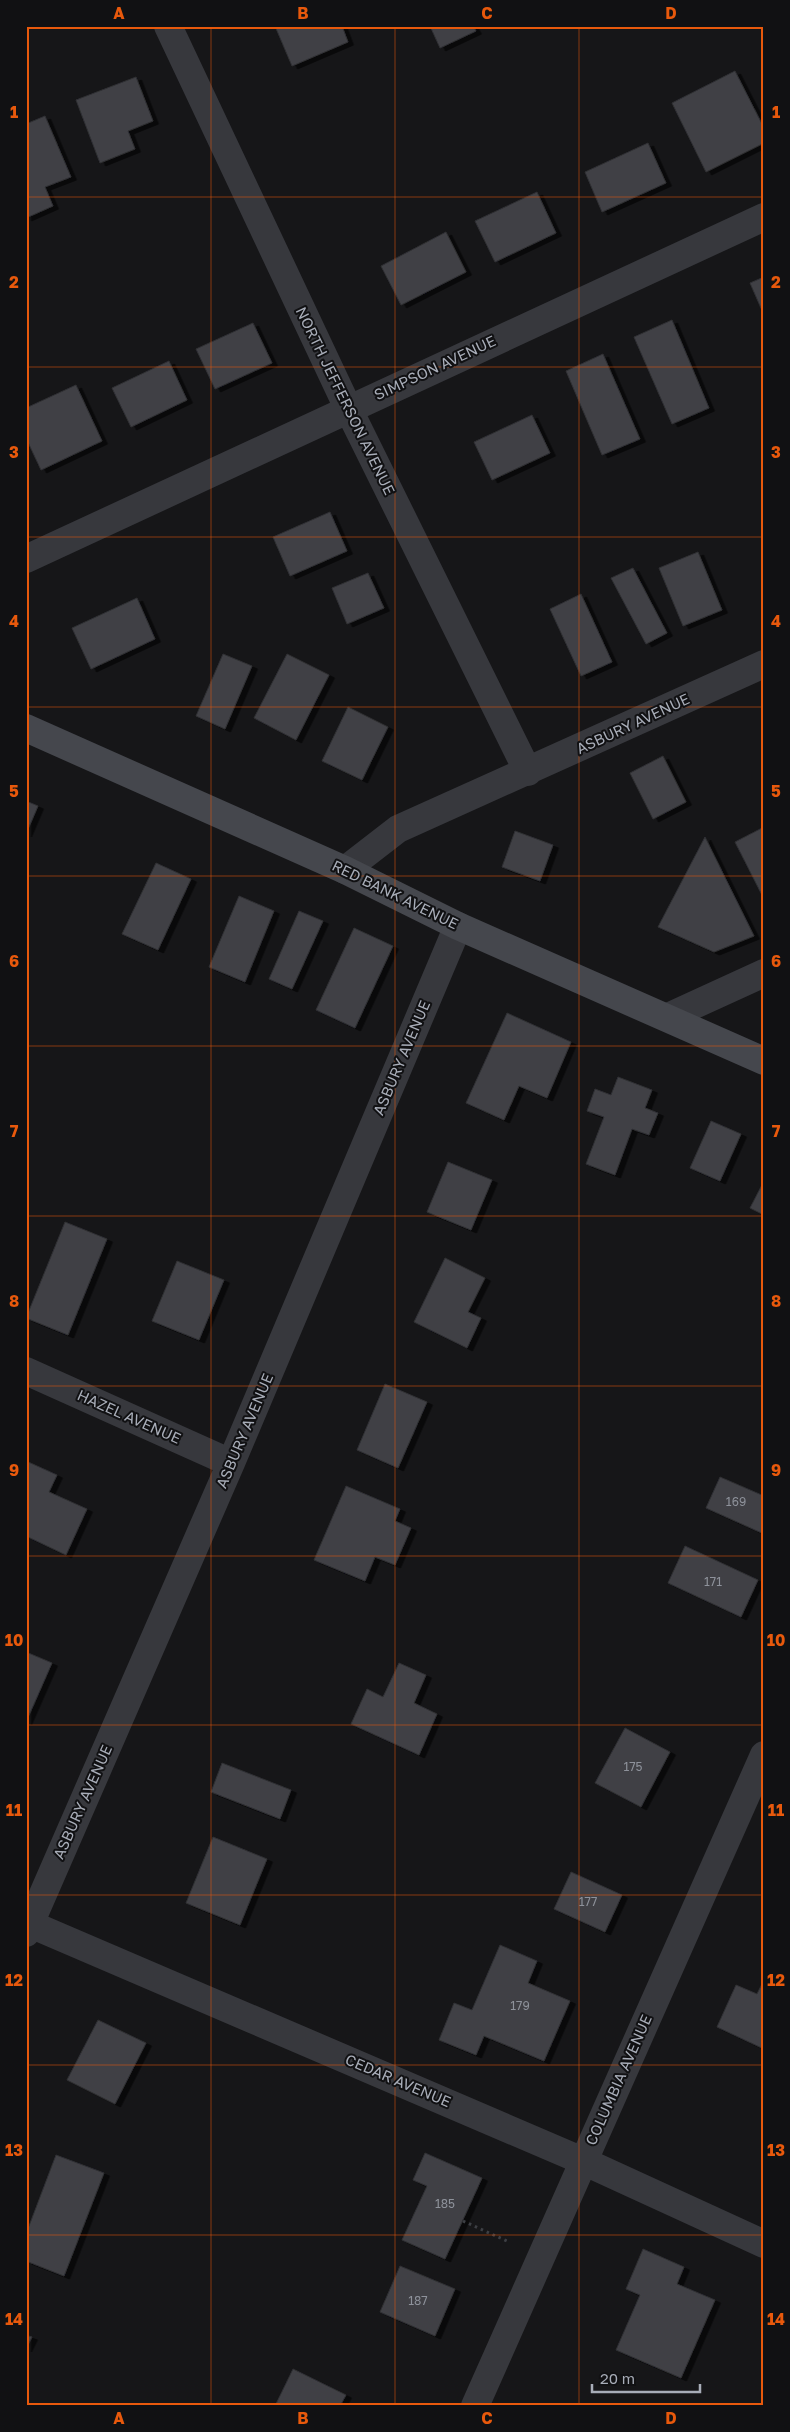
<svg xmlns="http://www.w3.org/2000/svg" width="790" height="2432" font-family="'Golos Text',sans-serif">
<defs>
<filter id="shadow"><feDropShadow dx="5.5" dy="3" stdDeviation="0" flood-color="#0009"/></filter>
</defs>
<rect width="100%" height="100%" fill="#161618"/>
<!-- building -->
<path fill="#404145" stroke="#303034" filter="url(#shadow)" d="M275,26h67l6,16 -56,24z
M430,26h43l3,5 -36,17z
M735,71l29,57v15l-58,29 -34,-69z
M136,77l17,44 -25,10 7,18 -35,14 -24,-63z
M45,116l26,61 -26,10 8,19 -27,12v-94z
M648,143l18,40 -64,29 -17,-40z
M537,192l19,41 -61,29 -20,-41z
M446,232l20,40 -65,33 -20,-39z
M764,277v38l-14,-32z
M672,320l37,88 -37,16 -38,-87z
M253,323l19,40 -57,26 -19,-40z
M603,354l37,85 -38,16 -36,-84z
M169,361l18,39 -56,27 -19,-39z
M76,385l26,56 -61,29 -15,-32v-30z
M532,415l18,38 -58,27 -18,-38z
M330,512l17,39 -57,25 -17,-39z
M698,552l24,58 -39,16 -24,-58z
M633,568l34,65 -21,11 -35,-66z
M368,573l16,35 -37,16 -15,-36z
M581,594l31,68 -31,14 -31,-67z
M137,598l18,41 -64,30 -19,-41z
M223,654l29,12 -27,63 -29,-13z
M287,654l42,21 -33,65 -42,-22z
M348,707l40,20 -26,53 -40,-19z
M663,756l23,46 -33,17 -23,-46z
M26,801l12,5 -12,28z
M764,827v72l-29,-57z
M515,831l38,14 -13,36 -38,-14z
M705,837l49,99 -40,16 -56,-25z
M156,863l35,16 -33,71 -36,-16z
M239,896l35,15 -29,71 -36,-15z
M299,911l24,10 -31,68 -23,-10z
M354,928l39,18 -38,82 -39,-18z
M507,1013l64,29 -24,56 -28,-12 -15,34 -38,-17z
M618,1077l34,13 -7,18 13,5 -9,22 -17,-6 -17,46 -29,-11 18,-47 -17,-6 8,-22 16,6z
M711,1121l30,13 -21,47 -30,-13z
M448,1162l44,18 -21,50 -44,-18z
M764,1181v34l-14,-7z
M65,1222l42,17 -39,96 -42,-17z
M445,1258l40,20 -17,34 13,6 -14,30 -53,-26z
M177,1261l47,19 -25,60 -47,-19z
M385,1384l42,18 -29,66 -41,-18z
M26,1461l31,14 -8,17 38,17 -21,46 -40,-19z
M720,1477l44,19v38l-58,-26z
M346,1486l54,23 -5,12 16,7 -16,37 -20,-8 -10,24 -51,-21z
M685,1546l73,34 -17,37 -73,-34z
M26,1652l26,11 -26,59z
M399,1663l27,12 -12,28 23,11 -18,41 -68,-31 16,-35 16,8z
M625,1728l45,24 -29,55 -46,-24z
M222,1763l69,27 -11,29 -69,-27z
M213,1837l54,22 -27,66 -54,-22z
M571,1872l51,23 -17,37 -51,-23z
M500,1945l37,16 -9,22 42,18 -26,60 -60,-25 -8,19 -37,-15 15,-37 18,7z
M764,1980v69l-47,-22 19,-42 21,9z
M98,2020l48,23 -31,61 -48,-24z
M425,2153l57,25 -37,81 -43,-19 25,-54 -14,-6z
M56,2155l48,18 -40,103 -38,-15v-27z
M643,2249l41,18 -7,17 38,16 -34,78 -65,-28 24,-55 -14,-6z
M400,2266l55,23 -20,47 -55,-24z
M26,2335l6,2 -6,12z
M293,2369l53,26 -6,11h-65z"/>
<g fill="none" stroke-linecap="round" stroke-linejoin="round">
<!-- path -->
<path stroke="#3d3f44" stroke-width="3" stroke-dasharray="2.5 4" stroke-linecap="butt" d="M463,2221l46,21"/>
<!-- street -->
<path stroke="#37383d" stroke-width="28" d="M168,26l180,382 180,364
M26,559l738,-342
M345,870l53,-41 366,-165
M668,1017l96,-44
M26,1371l205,92
M30,1924l553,237 181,83
M26,1933l205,-470 227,-537
M475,2406l289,-651"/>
<!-- secondary -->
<path stroke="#45474d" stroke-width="28" d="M26,728l319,142 113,56 306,135"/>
</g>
<!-- grid -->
<path fill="none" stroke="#e8590c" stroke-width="1" stroke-opacity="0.55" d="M211,26v2380M395,26v2380M579,26v2380M26,197h738M26,367h738M26,537h738M26,707h738M26,876h738M26,1046h738M26,1216h738M26,1386h738M26,1556h738M26,1725h738M26,1895h738M26,2065h738M26,2235h738"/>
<g text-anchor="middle" stroke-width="4" stroke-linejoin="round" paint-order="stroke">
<!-- number labels -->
<g font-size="12" fill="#8e929b">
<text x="736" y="1506">169</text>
<text x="713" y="1586">171</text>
<text x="633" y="1771">175</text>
<text x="588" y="1906">177</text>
<text x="520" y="2010">179</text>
<text x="445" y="2208">185</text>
<text x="418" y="2305">187</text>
</g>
<!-- street labels -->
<g font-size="15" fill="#a8adb8" stroke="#111113">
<text transform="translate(435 368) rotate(-25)" y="5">SIMPSON AVENUE</text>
<text transform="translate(345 401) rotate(64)" y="5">NORTH JEFFERSON AVENUE</text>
<text transform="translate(633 724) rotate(-25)" y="5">ASBURY AVENUE</text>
<text transform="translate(395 895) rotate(26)" y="5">RED BANK AVENUE</text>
<text transform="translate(402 1058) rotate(-67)" y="5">ASBURY AVENUE</text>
<text transform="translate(129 1417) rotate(24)" y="5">HAZEL AVENUE</text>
<text transform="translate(245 1431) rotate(-67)" y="5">ASBURY AVENUE</text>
<text transform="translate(83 1802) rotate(-66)" y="5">ASBURY AVENUE</text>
<text transform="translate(619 2080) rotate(-66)" y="5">COLUMBIA AVENUE</text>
<text transform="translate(398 2081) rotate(23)" y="5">CEDAR AVENUE</text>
</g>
</g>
<!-- border -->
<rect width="790" height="2432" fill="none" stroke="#111113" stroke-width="55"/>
<!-- scale -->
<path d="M592 2384v8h108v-8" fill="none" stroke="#a8adb8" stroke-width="2.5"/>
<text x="600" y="2384" font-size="15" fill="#a8adb8" stroke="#111113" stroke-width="4" paint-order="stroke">20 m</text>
<rect x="28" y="28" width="734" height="2376" fill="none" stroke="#e8590c" stroke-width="2"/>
<g font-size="16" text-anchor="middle" font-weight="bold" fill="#e8590c">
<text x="119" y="19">A</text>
<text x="303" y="19">B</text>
<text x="487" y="19">C</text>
<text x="671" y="19">D</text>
<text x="14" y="118">1</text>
<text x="776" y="118">1</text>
<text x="14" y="288">2</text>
<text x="776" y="288">2</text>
<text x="14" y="458">3</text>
<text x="776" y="458">3</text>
<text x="14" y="627">4</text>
<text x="776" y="627">4</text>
<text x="14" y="797">5</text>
<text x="776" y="797">5</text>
<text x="14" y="967">6</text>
<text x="776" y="967">6</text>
<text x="14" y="1137">7</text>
<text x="776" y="1137">7</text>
<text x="14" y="1307">8</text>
<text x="776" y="1307">8</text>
<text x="14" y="1476">9</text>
<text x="776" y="1476">9</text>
<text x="14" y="1646">10</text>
<text x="776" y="1646">10</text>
<text x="14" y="1816">11</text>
<text x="776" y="1816">11</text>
<text x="14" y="1986">12</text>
<text x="776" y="1986">12</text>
<text x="14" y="2156">13</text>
<text x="776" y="2156">13</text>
<text x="14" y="2325">14</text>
<text x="776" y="2325">14</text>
<text x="119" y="2424">A</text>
<text x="303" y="2424">B</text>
<text x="487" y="2424">C</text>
<text x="671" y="2424">D</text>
</g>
</svg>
